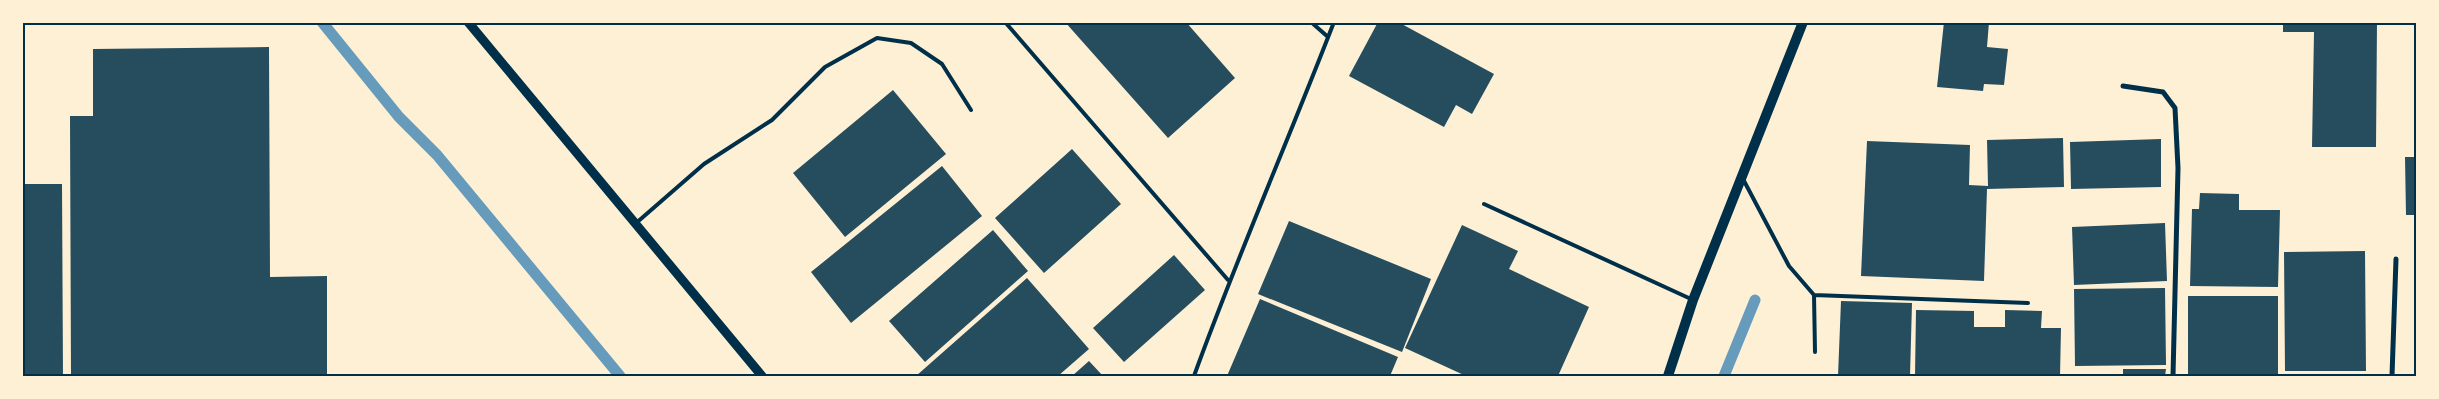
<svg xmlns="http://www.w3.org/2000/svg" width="2439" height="399" font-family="Spectral,serif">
<rect width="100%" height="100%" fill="#fdf0d5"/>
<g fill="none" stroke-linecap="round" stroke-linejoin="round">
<!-- stream -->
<path stroke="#669bbc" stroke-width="11" d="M322,22l77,95 38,38 183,221
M1724,376l31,-76"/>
</g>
<!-- building -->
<path fill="#264d5e" d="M1065,22h121l49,56 -67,60z
M1378,22h20l96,52 -22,40 -16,-9 -12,22 -95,-51z
M1944,22h45l-2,25 21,2 -4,36 -20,-1 -1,7 -46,-4z
M2283,22h94l-1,125h-64l2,-115h-31z
M269,47l1,230 57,-1v100h-256l-1,-260h23v-67z
M893,90l53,64 -101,83 -52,-64z
M2063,138l1,49 -77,2 -3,92 -123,-5 6,-135 103,4 -1,40 19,1 -1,-46z
M2161,139v48l-90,2 -1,-47z
M1072,149l49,55 -77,69 -49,-55z
M2405,157h11v58h-10z
M942,166l40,50 -131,107 -40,-51z
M22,184h40l1,192h-41z
M2200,193l39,1v16h41l-2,77 -88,-1 2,-77h7z
M1289,221l142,58 -29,73 -144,-58z
M2165,223l2,58 -93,4 -2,-58z
M1462,225l56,26 -9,18 80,38 -31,69h-92l-61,-28z
M993,230l35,41 -103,91 -36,-41z
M2365,251l1,120h-81l-1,-119z
M1174,255l31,35 -81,72 -31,-34z
M1027,278l62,71 -31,27h-142z
M2165,288l1,77 -91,1 -1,-77z
M2188,296h90v80h-90z
M1260,299l138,58 -8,19h-163z
M1841,301l71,2 -2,73h-72z
M1916,310l58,1v16h31v-17l37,1 -1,17h20l-1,48h-145z
M1089,361l14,15h-31z
M2123,369h43l-1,7h-42z"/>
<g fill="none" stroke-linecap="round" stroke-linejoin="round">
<!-- service -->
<path stroke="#003049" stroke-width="4" d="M1005,22l223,258
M1311,22l17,15
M1743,179l46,87 25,29 214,8
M1484,204l207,95
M635,224l69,-60 68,-44 53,-53 52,-29 34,5 31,21 29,46
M1814,295l1,57
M1194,376c43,-119 94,-235 140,-354"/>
<!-- minor -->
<path stroke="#003049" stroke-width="5" d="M2123,86l40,6 12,16 3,60 -5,208
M2392,376l4,-117"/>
<!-- tertiary -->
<path stroke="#003049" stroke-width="9" d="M468,22l294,354"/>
<!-- secondary -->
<path stroke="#003049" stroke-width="10" d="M1668,376l25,-76 110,-278"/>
</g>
<!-- border -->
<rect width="2439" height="399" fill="none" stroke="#fdf0d5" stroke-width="48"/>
<rect x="24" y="24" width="2391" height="351" fill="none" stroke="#003049" stroke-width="2"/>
</svg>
